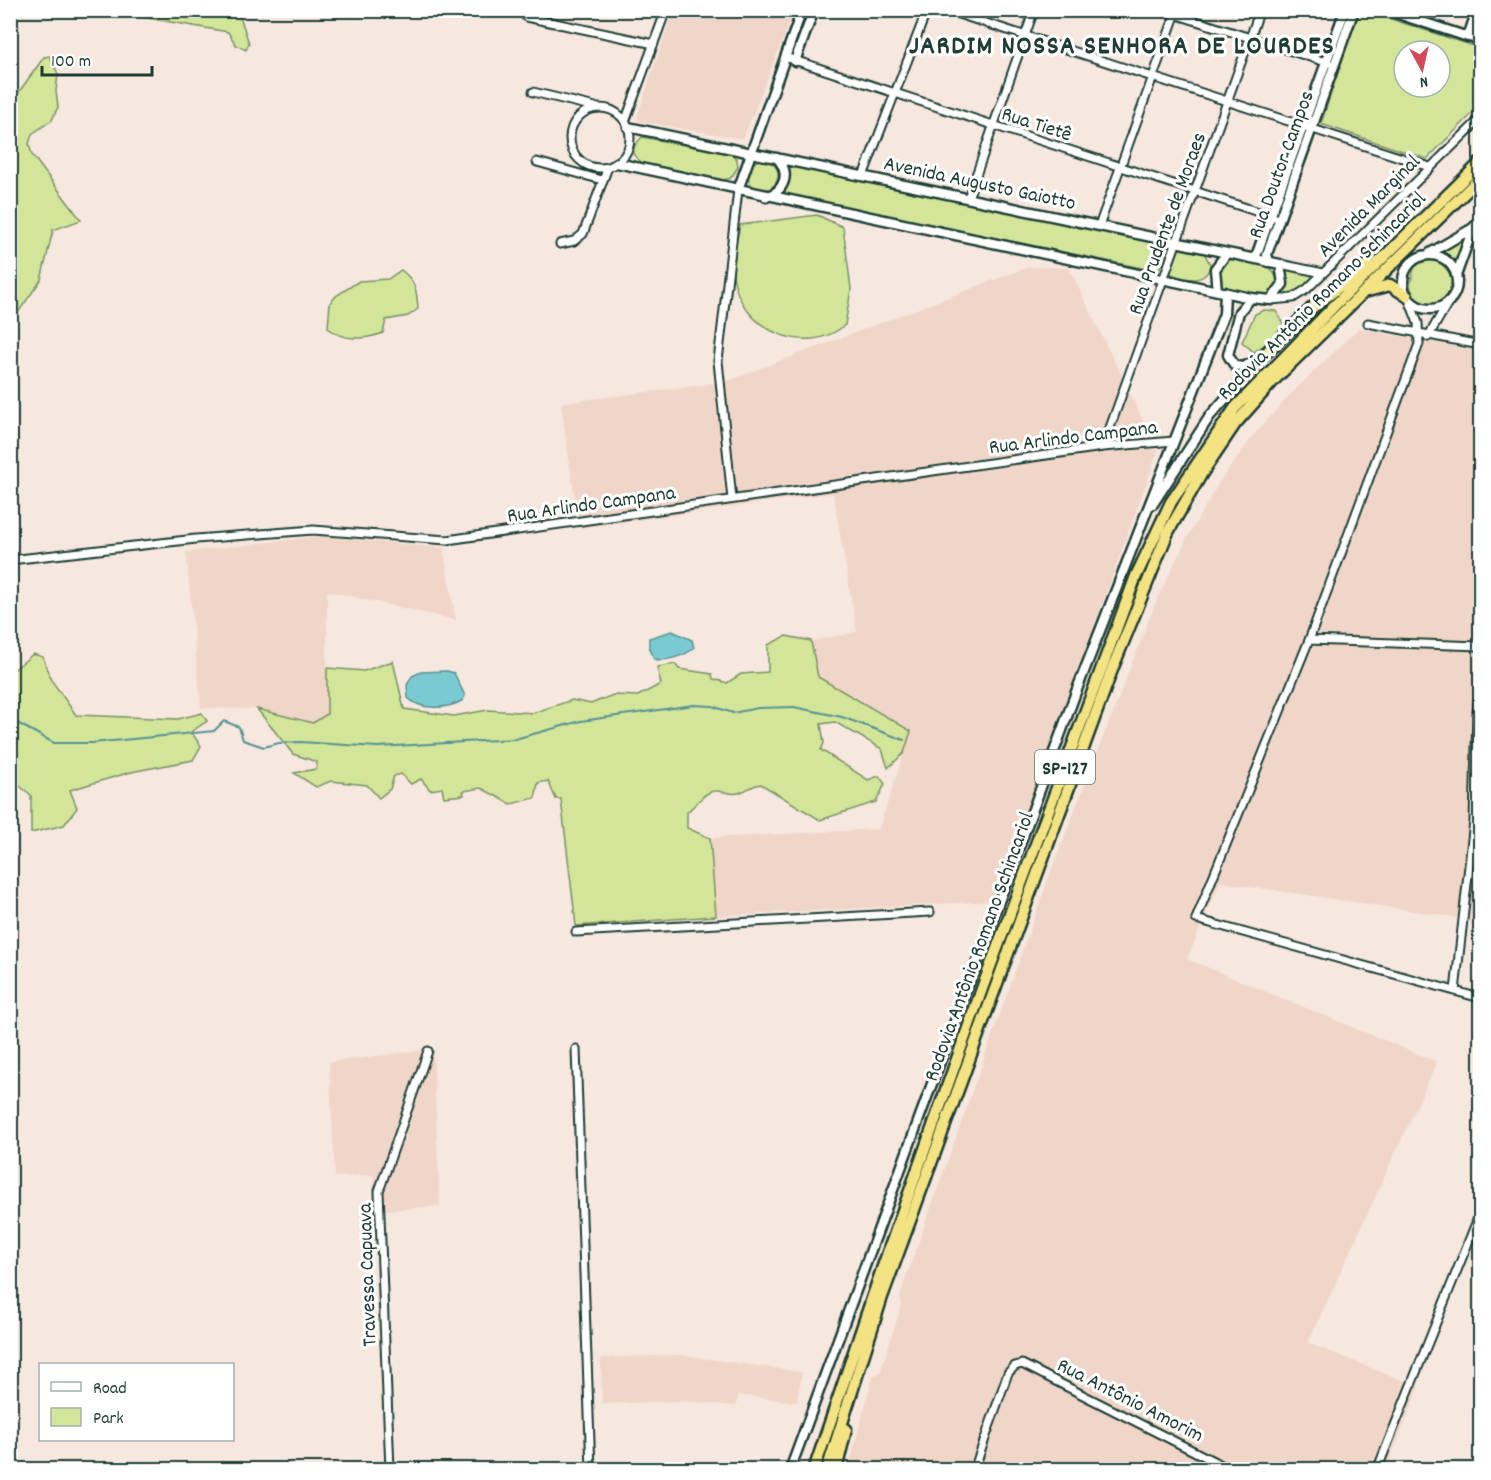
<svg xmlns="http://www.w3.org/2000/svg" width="1491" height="1480" font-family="Dekko,sans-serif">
<rect width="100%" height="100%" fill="#f6e7df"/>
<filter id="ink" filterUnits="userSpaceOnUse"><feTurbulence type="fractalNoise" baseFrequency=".0167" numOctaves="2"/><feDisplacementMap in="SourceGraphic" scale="12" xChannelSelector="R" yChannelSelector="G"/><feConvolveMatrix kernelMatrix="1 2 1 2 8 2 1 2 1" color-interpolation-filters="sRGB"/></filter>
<g filter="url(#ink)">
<!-- built -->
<path fill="#f0d6c8" d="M673,11h121l-51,128 -104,-18 -2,-4z
M1028,267l41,1 89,183 -165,450 -277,15 -6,-78 169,-9 32,-98 -93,-54 -7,-36 46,-9 -24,-139 -254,35 -18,-125 164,-21z
M1359,328l121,23v570l-260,-39 -33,77 250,103 -129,281 111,44 -33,82 -538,1 25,-94 7,-3 22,-69 -2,-7 4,-14 146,-409 108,-277 28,-57 32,-56 35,-48 36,-40z
M322,536l121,12 13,72 -129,-29v123l-14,9 -56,-14 -56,-1 -15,-156z
M433,1049l7,157 -65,5 -2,-36 -38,2 -6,-115z
M681,1355l121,17 -5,28 -1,2 -58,-7 -2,11 -54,-5 -80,3 -1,-46z"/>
<!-- green -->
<path fill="#d3e599" stroke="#799166" stroke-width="1.5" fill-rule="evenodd" d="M125,11h113l11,32 -3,7 -10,-5 -8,-13 -103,-18z
M1366,11l114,37v58l-53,53 -106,-35 36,-111zM1404,51h36v36h-36z
M50,56l8,18 -2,17 2,16 -6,13 -20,14 -3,10 3,11 49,65 -28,10 -12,50 -22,31 -8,19v-227l33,-46z
M642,137l89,17 6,5 1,8 -7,11 -8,2 -81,-17 -9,-9 2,-9z
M748 175a15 15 0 1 1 30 0a15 15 0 1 1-30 0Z
M788,164l375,80 4,6 -7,18 -4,3 -374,-77 8,-16z
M817,215l26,12 8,62 -6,36c-39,33 -103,5 -111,-45 -3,-12 3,-42 6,-55z
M1462,239l2,3 -8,22 -15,-13z
M1180,247l24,6 6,11c-2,21 -27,16 -40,9z
M1429,256l15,4 10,13c-1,21 -18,46 -40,27l-4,-15 5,-21z
M1236,259l33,7 8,12 -1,9 -10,8 -6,1 -37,-8 -6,-13 8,-15z
M1285,268l28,5 2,4 -13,12 -21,7 5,-14z
M401,270c15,11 16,22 17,39l-10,7 -22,4 -3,13c-18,7 -40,8 -55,-5l2,-25 6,-7 23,-15 29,-2z
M1264,310l12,1 7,13 -9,14 -20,14 -12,-10 13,-28z
M786,636l25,5 7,36 93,54 -7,22 -16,15 -6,-19 -47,-27 -14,2 3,19 -3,7 47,30 11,-4 6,8 -9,18 -56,18 -59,-36c-9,1 -15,7 -23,9 -7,2 -16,-3 -24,-2 -10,1 -19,15 -27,21v16l23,10 6,78 -140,10 -15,-127h-5l-8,-18 -10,2 -3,15 -24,6 -30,-16 -18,3 1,4 -20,2 -2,-9 -12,2 -9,-11 -10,5 -10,-10 -7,2 -4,13 -11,9 -12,-13 -36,-4 -15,6 -22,-14 22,-4 1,-7 -24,-8 -36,-45 56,14 14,-9v-46l37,3 29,-10 11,48 50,7 34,-6 45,3 39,-13 19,4 22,-9 25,1 23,-12 -4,-17 18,-3 4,5 33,5 1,5 14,4 14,-9 27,-2v-27z
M33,654l10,3 9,24 24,34 102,4 24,-6 5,8 -16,11 10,14 -8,14 -62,12 -61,18 7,18 -13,17 -33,8v-38l-20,-16 -1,-106z"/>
<!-- water -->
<path fill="#7acbd1" stroke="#569292" stroke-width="1.5" d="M672,631l20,9 2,8c-9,8 -28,14 -40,11l-5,-13v-8z
M447,671l7,2 11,23 -2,4c-14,9 -42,11 -55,-2l-1,-13 5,-9 9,-4z"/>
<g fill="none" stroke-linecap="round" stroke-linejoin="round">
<!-- stream -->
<path stroke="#569292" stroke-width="2" d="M10,719l44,24h38l122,-12 10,-10 15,6 4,13 21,7 15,-4 21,-1 78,5 137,-8 66,-18 113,-16 18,1 21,7 25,-5 36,-1 48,10 62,23"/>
<defs>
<path id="minor" d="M946,10l484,157
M1162,10l167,53
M526,17l128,27
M1468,37l12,4
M785,57l489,160
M533,92l62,15
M570 138a30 30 0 1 1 60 0a30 30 0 1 1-60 0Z
M625,122l41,-112
M537,162l65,18
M863,176l64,-166
M968,198l66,-188
M1099,226l78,-216
M560,244l14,-3 9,-7 25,-67
M1280,264l43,9
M1271,300l22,-2 14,-9 173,-170
M1410,302l8,21 1,21 -110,296 -113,279 284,79
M1368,323l112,22
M1428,337l21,-36
M1103,447l157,-437
M732,499l-14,-138 20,-171
M10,560l186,-21 117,-9 134,10 656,-93 71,-6
M1309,640l171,6
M1474,821l6,13
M1471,847h9
M576,932l354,-20
M1455,991l19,-170 3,-109 3,-30
M576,1049l15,421
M390,1470l-11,-279 49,-140
M974,1470l34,-97 7,-7 7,-2 209,106
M1377,1470l103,-257"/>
<path id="tertiary" d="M1386,10l82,27 9,-27
M795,61l19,-51
M617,163l634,135 20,2 12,-16 -3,-20 -652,-137
M738,190l64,-180
M766,197c19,-6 25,-24 11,-39
M1430,253l43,-25 7,-8
M1403 282a27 27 0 1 1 54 0a27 27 0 1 1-54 0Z
M1255,259l90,-249
M1269,262l-2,-8 87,-244
M1457,273l16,-45
M1217,290l-2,-21 12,-16
M1251,298l-12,14 -11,43 7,11 8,1 14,-7
M1153,504l57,-88 54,-61
M790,1470l286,-778 148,-378 1,-22"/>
<path id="trunk" d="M1368,291l22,-6 17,11
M1264,355l48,-47 55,-43
M814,1470l67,-198 102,-286 153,-410 35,-74 64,-94 100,-103 145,-142
M827,1470l55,-173 231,-630 55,-135 34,-59 33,-49 39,-44 206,-202
M836,1470l10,-41"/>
</defs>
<!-- minor casing -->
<use href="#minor" stroke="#1f3d34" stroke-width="11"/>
<!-- tertiary casing -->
<use href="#tertiary" stroke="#1f3d34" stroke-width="13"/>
<!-- trunk casing -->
<use href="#trunk" stroke="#1f3d34" stroke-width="15"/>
<!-- minor -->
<use href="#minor" stroke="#fff" stroke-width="7"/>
<!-- tertiary -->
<use href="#tertiary" stroke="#fff" stroke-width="8"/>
<!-- trunk -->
<use href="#trunk" stroke="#f4e382" stroke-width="10"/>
</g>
</g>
<g text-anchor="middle" stroke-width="6" stroke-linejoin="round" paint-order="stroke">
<!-- shield labels -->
<rect fill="#fff" stroke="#627771" stroke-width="1.5" x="1035" y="750" width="60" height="34" rx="4.5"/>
<g font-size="20" font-weight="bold" fill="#1f3d34">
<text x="1065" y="774">SP-127</text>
</g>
<!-- street labels -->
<g font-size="21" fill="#1f3d34" stroke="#fff">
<text transform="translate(1037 123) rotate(18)" y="7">Rua Tietê</text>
<text transform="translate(1280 164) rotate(-70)" y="7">Rua Doutor Campos</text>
<text transform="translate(980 182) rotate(12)" y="7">Avenida Augusto Gaiotto</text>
<text transform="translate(1368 205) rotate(-45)" y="7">Avenida Marginal</text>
<text transform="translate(1166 223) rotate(-70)" y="7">Rua Prudente de Moraes</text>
<text transform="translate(1321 295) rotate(-45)" y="7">Rodovia Antônio Romano Schincariol</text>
<text transform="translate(1073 436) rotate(-7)" y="7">Rua Arlindo Campana</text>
<text transform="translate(591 503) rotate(-8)" y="7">Rua Arlindo Campana</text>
<text transform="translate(978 946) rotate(-70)" y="7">Rodovia Antônio Romano Schincariol</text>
<text transform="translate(366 1275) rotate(-92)" y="7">Travessa Capuava</text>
<text transform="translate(1131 1399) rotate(27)" y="7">Rua Antônio Amorim</text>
</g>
<!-- district labels -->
<g font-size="27" font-weight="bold" letter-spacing="1.5" fill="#1f3d34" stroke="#fff">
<text x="1122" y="53">JARDIM NOSSA SENHORA DE LOURDES</text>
</g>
</g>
<!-- margin -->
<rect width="1491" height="1480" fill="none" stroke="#fff" stroke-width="36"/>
<rect x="18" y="18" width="1455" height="1444" fill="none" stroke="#1f3d34" stroke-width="2" filter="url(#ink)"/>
<!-- legend -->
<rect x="39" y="1363" width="195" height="78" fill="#ffffff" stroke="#a5b1ae" stroke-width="1.5"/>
<rect x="51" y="1382" width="30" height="9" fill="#ffffff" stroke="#a5b1ae" stroke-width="1.5"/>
<text x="93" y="1393" font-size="18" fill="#1f3d34">Road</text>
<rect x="51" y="1408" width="30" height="18" fill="#d3e599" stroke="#a5b1ae" stroke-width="1.5"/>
<text x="93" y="1423" font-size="18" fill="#1f3d34">Park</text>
<!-- north arrow -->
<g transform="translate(1422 69) rotate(172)"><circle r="28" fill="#ffffff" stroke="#a5b1ae" stroke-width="1.5"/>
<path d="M0-4.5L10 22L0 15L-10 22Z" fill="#d1495b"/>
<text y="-9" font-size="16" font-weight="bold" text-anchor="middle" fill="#1f3d34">N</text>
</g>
<!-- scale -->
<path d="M42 66v9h110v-9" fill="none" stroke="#1f3d34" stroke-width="3"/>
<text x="51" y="66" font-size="18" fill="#1f3d34" stroke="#ffffff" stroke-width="4.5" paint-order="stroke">100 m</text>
</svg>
